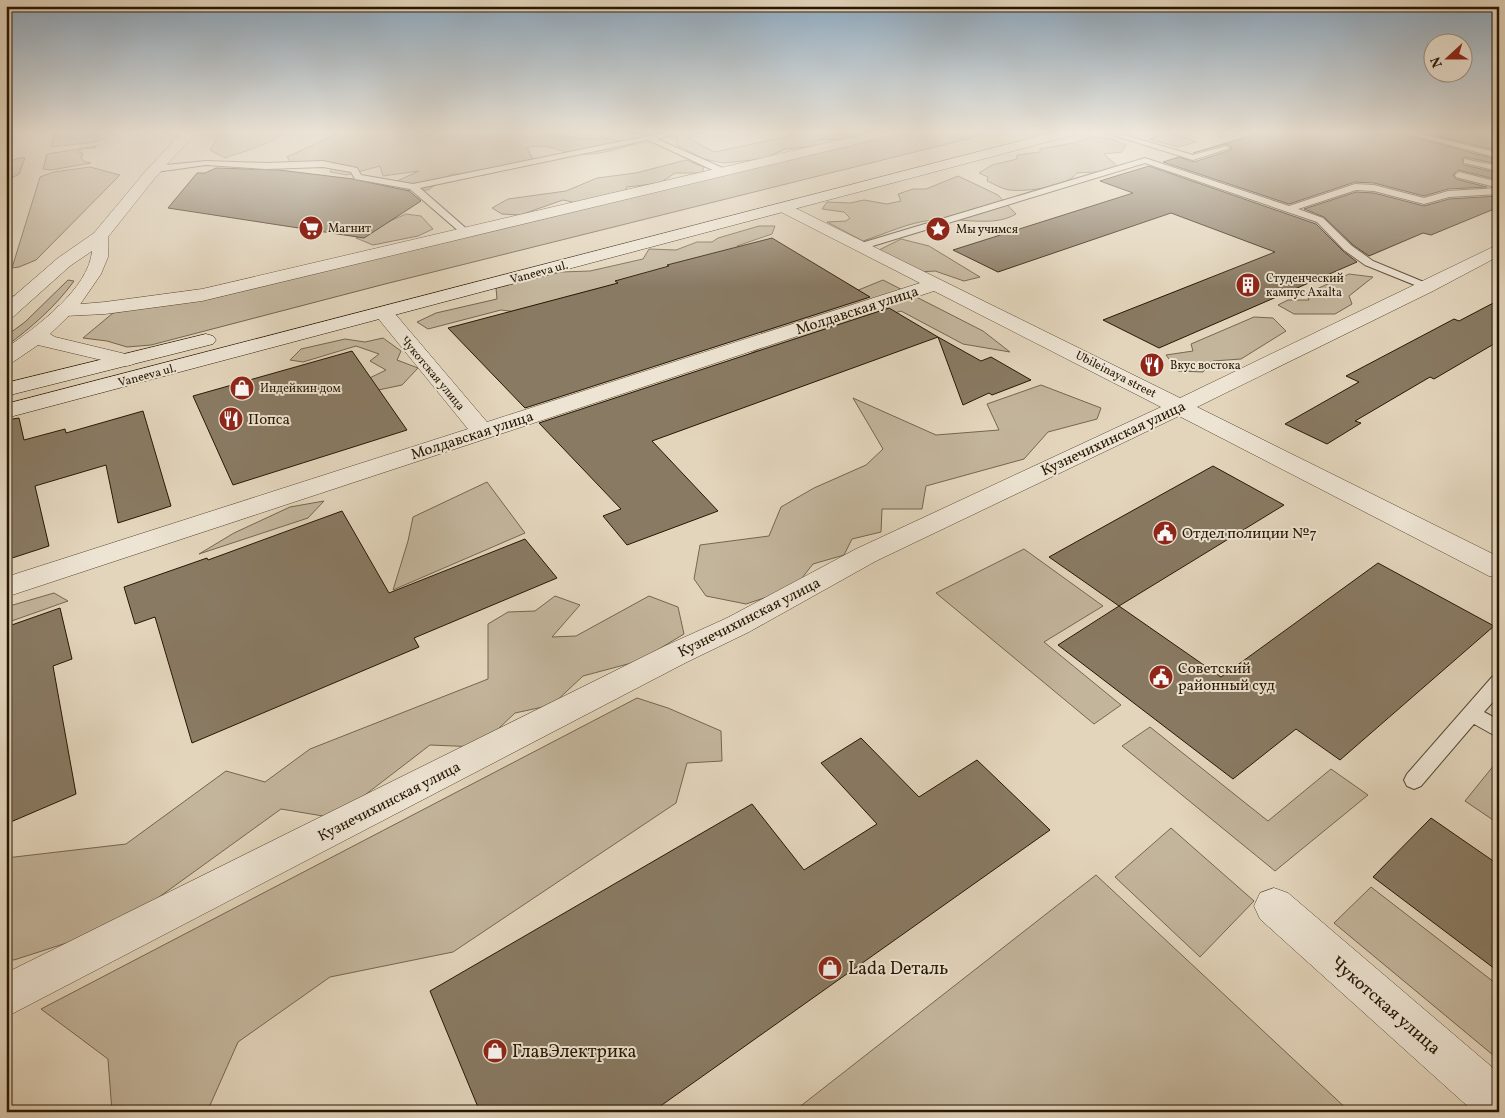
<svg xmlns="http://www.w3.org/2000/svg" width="1505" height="1118" font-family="Vollkorn,serif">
<rect width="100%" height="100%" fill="#e3d5bc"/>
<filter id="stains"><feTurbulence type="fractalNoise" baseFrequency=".004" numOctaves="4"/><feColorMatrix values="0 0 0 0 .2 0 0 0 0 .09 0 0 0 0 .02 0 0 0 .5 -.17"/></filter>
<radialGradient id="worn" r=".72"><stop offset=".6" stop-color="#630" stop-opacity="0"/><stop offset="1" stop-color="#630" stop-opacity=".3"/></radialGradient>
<!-- green -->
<path fill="#c3b59c" stroke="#75664f" d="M55,131h35l12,8 -8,3 -43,5z
M222,131h64c-16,14 -42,20 -61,27l-15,-8z
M343,131h150l5,5 32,-4 56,7 20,-1 29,6c-18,5 -39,12 -58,10 -16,-2 -34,-12 -50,-6l8,15 -51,12 -33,-1 -23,16 -40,1 9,-10 22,-10 -36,5 -3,-10 -33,9 -17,-3 5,-9 -41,5 -7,-11z
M589,131h117l-18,7 26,14 100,-21h73l-36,8 -33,1 -6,7 -27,2 -22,10 -40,4 -19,-4 -27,-14 -1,-7 -23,-4z
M909,131h90l-614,153 -234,61 -24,2 -20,-6 -24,-3 30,-25 180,-35z
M1165,134l12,1 19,7 -18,5 -29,-8z
M1092,137l17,1 17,7 -4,7 -18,2 12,11 -3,6 -36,2c-11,14 -50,19 -67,17 -8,-1 -16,-6 -23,-9l1,-4 -9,-4 13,-8 25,-6v-4l23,-3v-3l33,-6z
M97,146l-3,2h-10l-6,4 5,1 -2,4 2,4 8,2 -40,7 -8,-1 4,-15z
M19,158h6l-6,16 -13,7v-18z
M686,160l18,7 -2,6h-27l-15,10 -33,4 -4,10 -37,8 -23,-5 -43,15 -18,-1 -10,-6 16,-9 58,-8 31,-13 39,-5z
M90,167l30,8 -84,85 -17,7 -7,1 28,-91 14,-5z
M958,176l40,19 18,19c-23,14 -56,3 -83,6 -24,2 -48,14 -70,21l-36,-19 19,-1 4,-3 -6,-6 -22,-3 5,-7 23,1 14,-3 23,4 14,-3 -3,-7 15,-5h13z
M406,214l15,2 12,13 -15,7 -45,9 -17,-7 9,-6z
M759,226h16l-3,8 -35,12 29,25 -249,41 -16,-2 -73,19 -11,-7 19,-9 61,-14 -1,-11 65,-16 29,-1 53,-12 6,-10 27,1 21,-8h15l6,-4z
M901,239l28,7 51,31 -16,4 -29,-10 -16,1 -42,-21z
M1349,274l24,3 -24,19 3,8 -17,10h-41l-16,-9 10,-5h21l-3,-6z
M68,280l6,1c-17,24 -44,48 -68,65v-10l19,-14z
M883,280l100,51 27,21 -47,-8 -62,-33 -172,54 39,-21 -8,-14z
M1254,317l19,1 13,13 -45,28 -28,2 -10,11 -25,-1 -12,-16 27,-4 -2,-7z
M383,338l18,13 -4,9 21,8 -16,17 -57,12 -6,-4 47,-23 -16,-9 9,-7 -23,-8 -53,16 -13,-2 11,-11 44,-10 20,3z
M1041,385l60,23 -4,11 -49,13 -24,27 -98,27 -4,23h-40l-1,23 -29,7 -8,16 -31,9 -19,24 -48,16 -40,-8 -12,-17 6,-34 69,-9 12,-29 33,-19 52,-23 17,-16 -30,-51 83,37 63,-5 -12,-26z
M487,482l38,51 -132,57 15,-49 5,-24z
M324,501l-16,17 -109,36 35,-21 56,-26z
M1024,549l79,57 -59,36 77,63 -27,19 -158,-131z
M54,593l14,8 -62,22v-16z
M555,596l25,9 -28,32 24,-1 73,-40 29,11 6,27 -45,27 -56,15 -31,29 -37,8 -36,34 -49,-2 -95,73 -54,-9 -162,117 -105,34 -8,-1v-101l120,-14 100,-73 39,11 45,-33 178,-70v-55l20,-12 27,-1z
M637,698l31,10 53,23 1,30 -35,2 -11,40 -223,149 -123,25 -92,65 -31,70h-95l-4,-53 -67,-50z
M1150,727l118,94 63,-52 37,26 -93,76 -153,-125z
M1499,759v65l-34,-23z
M1171,828l83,73 -54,56 -85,-80z
M1096,875l254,237h-557z
M1371,887l128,99v74l-165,-137z"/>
<!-- building -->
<path fill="#897a63" stroke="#271702" d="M1266,131h129l2,2 102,27v4l-35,-7 -2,2 2,6 35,8v7l-41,-10 -5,5 3,4 31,8 -39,2 -24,7 -50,-13 -19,-1 -66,22 -126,-42 16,-5 15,5 37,-12 1,-3 -6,-3 -33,9z
M1416,131h83v20z
M1149,166l167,58 27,27 14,11 -198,86 -56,-28 172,-68 -104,-39 -173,59 -45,-22 180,-57 -33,-12z
M216,168l63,2 74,9 56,12 12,10 -57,37 -196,-30 29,-35h8z
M1356,192l18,1 50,13 25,-7 50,-3v11l-68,28 -8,-2 -54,23 -16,-11 -29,-28 -20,-8z
M772,238l98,59 -345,111 -77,-80 170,-45 -3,-2 54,-15 -2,-1z
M1499,300v41l-65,38 -4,-2 -75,44 6,2 -34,21 -42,-20 74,-42 -13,-6 108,-57 5,2z
M889,308l49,29 -286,104 66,70 -91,34 -24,-29 18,-7 -82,-86z
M938,337l43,24 10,-4 40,23 -39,15 -3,-2 -26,12z
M352,351l55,79 -174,55 -40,-89z
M143,411l28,95 -53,17 -12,-58 -71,21 14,60 -43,14v-140l13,-2 5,22 41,-11 1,4z
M1213,466l71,39 -165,101 -70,-49z
M342,511l47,82 136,-54 32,39 -143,60 5,9 -227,96 -37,-126 -20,7 -11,-37 83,-29 1,2z
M1378,563l116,63 -154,134 -44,-31 -63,50 -175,-134 61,-39 102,71z
M60,608l12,51 -19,7 23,128 -70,30v-197z
M861,738l58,59 58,-37 73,70 -398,282h-172l-50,-121 322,-187 52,66 73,-46 -56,-61z
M1431,818l68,47v107l-126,-95z"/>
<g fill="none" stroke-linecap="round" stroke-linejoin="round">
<defs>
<path id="service" d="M672,131h14l-29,8 68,30v4h-6l-71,-33 -228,48 48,42v4h-6l-52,-45 -55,-10 -4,-7 -28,-5 -57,2 -60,-4 -50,7 -4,-3 4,-3 50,-5 60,2 57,-2 34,7 4,7 52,9z
M1100,131h11l82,24 33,-9 4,2 -37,12z
M1397,131h12l90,22v5z
M1145,158l144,48 66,-22 19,1 50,13 24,-7 51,-3v6l-50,3 -25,7 -50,-13 -18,-1 -58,19 25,9 29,28 21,15 58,24 1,2 -1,2 -4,1 -62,-25 -21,-15 -27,-28 -172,-59 -279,85 -4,1 -5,-3 1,-2z
M1464,159l35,7v5l-35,-8z
M1459,172l40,10v6l-43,-11 -1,-2z
M24,296l6,3 -2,2 -22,2v-6z
M1499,675v20l-15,17 15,8v18l-25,-14 -53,62 -7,3 -7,-3 -3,-6 3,-6 85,-97z"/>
<path id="minor" d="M878,131h23l-7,4 -692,166 -97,13 -40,2 -7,-2 -3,-4 3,-4 47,-4 97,-13z
M785,203l395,195 319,-154v12l-66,35 -236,116 302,150v21l-10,-2 -310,-160 -303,145 -127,71 -62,30 -681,355v-44l659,-327 62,-28 129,-69 305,-142 -227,-116 -928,306v-20l462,-148 -91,-112 -3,-4 3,-4 7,-2 7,2 96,113 433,-139 -141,-72 -2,-3 2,-3z
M1274,888l14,5 211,180v39h-25l-214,-193 -6,-13 6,-13z"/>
<path id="tertiary" d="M183,131h14l-43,48 -46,58v20l-7,17 -22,32 -29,28 5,3 79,19 3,4 -3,4 -7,2 -89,-21 -25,17 -7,2v-16c29,-20 83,-59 86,-97l-22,15 -57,51 -7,2v-16l52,-45 36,-25 50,-60z"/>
<path id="secondary" d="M1058,131h21l-2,3 -1071,284v-14z
M206,334l7,2 3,4 -3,4 -207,52v-13z"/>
</defs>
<!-- service casing -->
<use href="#service" stroke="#564630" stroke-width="2"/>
<!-- minor casing -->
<use href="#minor" stroke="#564630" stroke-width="1"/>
<!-- tertiary casing -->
<use href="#tertiary" stroke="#564630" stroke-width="1"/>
<!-- secondary casing -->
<use href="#secondary" stroke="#271702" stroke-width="1"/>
<!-- service -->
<use href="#service" fill="#ede4d3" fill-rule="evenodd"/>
<!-- minor -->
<use href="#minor" fill="#ede4d3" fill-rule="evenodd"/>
<!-- tertiary -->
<use href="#tertiary" fill="#ede4d3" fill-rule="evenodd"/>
<!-- secondary -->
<use href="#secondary" fill="#ede4d3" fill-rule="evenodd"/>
</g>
<!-- sky -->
<linearGradient id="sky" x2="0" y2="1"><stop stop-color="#8ca7bd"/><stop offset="0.46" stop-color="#f2ece1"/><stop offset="1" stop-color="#f2ece1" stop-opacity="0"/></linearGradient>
<rect width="1505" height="287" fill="url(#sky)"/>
<!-- icons -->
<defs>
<symbol id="supermarket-disc" viewBox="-11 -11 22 22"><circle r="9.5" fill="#8f2418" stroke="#ede4d3"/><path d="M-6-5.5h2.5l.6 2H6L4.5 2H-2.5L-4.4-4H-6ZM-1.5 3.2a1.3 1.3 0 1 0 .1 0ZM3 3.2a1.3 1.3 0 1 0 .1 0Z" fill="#fff"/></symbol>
<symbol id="sight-disc" viewBox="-11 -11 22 22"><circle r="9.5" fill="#8f2418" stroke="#ede4d3"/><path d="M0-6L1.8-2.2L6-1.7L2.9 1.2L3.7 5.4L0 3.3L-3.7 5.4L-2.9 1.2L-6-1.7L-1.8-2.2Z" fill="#fff"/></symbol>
<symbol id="building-disc" viewBox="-11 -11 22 22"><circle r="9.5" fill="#8f2418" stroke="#ede4d3"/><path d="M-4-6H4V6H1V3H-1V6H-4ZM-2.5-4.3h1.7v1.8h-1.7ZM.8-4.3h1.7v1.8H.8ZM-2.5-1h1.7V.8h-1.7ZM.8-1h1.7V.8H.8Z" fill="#fff"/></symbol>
<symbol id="restaurant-disc" viewBox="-11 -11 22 22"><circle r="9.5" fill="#8f2418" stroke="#ede4d3"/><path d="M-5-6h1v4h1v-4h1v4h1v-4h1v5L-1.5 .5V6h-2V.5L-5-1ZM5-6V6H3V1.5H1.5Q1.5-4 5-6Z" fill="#fff"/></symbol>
<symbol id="shop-disc" viewBox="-11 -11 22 22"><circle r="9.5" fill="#8f2418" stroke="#ede4d3"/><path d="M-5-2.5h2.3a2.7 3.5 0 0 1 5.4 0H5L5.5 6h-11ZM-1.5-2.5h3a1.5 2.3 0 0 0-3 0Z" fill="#fff"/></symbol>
<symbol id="civic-disc" viewBox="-11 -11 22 22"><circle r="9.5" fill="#8f2418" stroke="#ede4d3"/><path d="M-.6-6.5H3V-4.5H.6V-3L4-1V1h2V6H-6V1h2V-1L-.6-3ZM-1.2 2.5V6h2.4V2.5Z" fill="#fff"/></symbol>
</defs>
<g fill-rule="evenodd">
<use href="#supermarket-disc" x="297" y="214" width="28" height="28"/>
<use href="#sight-disc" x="924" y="215" width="28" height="28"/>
<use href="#building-disc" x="1234" y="271" width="28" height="28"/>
<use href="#restaurant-disc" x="1138" y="351" width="28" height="28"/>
<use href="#shop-disc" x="228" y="374" width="28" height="28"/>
<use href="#restaurant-disc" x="217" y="405" width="28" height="28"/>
<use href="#civic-disc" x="1151" y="519" width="28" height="28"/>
<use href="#civic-disc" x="1147" y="663" width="28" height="28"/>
<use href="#shop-disc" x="816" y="954" width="28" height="28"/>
<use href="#shop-disc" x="481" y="1037" width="28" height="28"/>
</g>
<g text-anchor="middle" stroke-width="4" stroke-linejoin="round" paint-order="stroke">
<!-- far-poi labels -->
<g font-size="12" fill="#271702" stroke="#ede4d3" text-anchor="start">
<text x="328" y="232">Магнит</text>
<text x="956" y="233">Мы учимся</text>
<text x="1266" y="282">Студенческий<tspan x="1266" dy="14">кампус Axalta</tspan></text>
<text x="1170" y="369">Вкус востока</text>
<text x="260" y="392">Индейкин дом</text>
</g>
<!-- far-street labels -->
<g font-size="12" fill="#271702" stroke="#ede4d3">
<text transform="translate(539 272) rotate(-15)" y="4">Vaneeva ul.</text>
<text transform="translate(433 373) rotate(50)" y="4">Чукотская улица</text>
<text transform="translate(1116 374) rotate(27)" y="4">Ubileinaya street</text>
<text transform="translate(147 375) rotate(-15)" y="4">Vaneeva ul.</text>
</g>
<!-- street labels -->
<g font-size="15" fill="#271702" stroke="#ede4d3">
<text transform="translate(857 310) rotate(-18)" y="5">Молдавская улица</text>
<text transform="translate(472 435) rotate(-18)" y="5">Молдавская улица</text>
<text transform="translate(1113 438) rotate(-25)" y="5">Кузнечихинская улица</text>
<text transform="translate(749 617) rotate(-27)" y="5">Кузнечихинская улица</text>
<text transform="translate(389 801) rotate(-27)" y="5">Кузнечихинская улица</text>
</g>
<!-- poi labels -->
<g font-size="15" fill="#271702" stroke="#ede4d3" text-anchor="start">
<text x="248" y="424">Попса</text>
<text x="1182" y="538">Отдел полиции №7</text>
<text x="1178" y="673">Советский<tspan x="1178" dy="17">районный суд</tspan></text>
</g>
<!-- near-poi labels -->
<g font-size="18" fill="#271702" stroke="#ede4d3" text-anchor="start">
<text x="848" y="974">Lada Dеталь</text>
<text x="512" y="1057">ГлавЭлектрика</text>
</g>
<!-- near-street labels -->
<g font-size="18" fill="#271702" stroke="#ede4d3">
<text transform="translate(1386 1005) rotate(41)" y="6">Чукотская улица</text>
</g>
</g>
<!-- margin -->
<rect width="1505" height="1118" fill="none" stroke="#e3d5bc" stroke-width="25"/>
<rect x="8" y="8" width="1490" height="1103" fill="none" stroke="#271702" stroke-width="2.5"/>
<rect x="12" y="12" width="1480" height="1093" fill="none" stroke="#271702"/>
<!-- north arrow -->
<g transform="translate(1448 58) rotate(249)"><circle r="24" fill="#ede4d3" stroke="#9e927f"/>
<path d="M0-4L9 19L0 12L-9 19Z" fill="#8f2418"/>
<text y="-8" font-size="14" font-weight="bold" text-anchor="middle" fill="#271702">N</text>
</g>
<rect width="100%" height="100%" filter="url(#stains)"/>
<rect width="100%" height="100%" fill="url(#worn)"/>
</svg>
